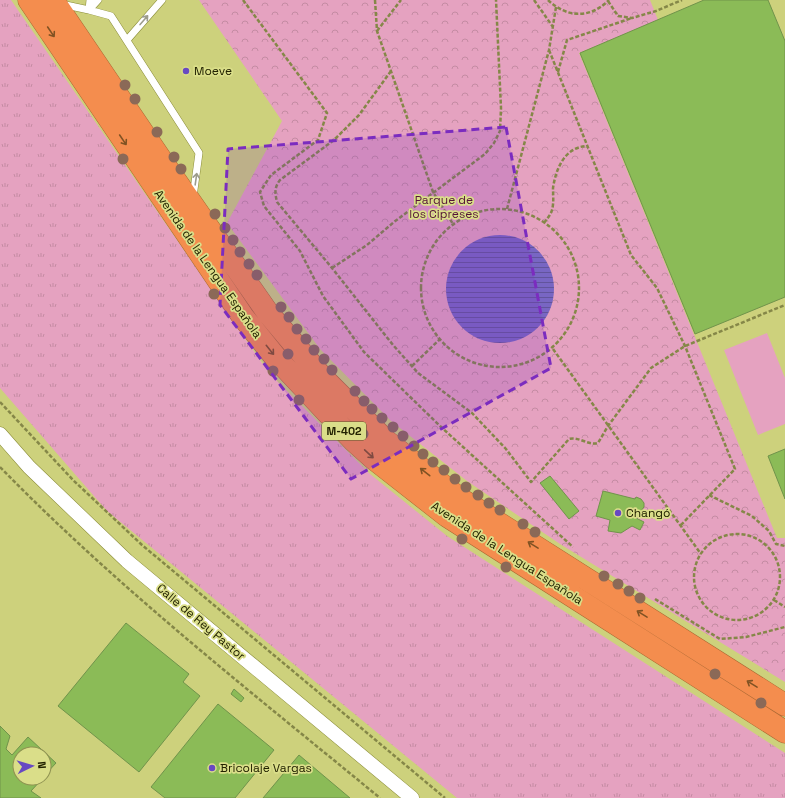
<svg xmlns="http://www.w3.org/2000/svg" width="785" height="798" font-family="'Space Grotesk',sans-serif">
<defs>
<pattern id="grass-tufts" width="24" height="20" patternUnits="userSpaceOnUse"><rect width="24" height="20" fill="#e5a2c0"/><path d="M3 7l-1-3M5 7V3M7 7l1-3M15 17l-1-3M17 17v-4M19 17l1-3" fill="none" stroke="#c48ba3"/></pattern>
<pattern id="park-crowns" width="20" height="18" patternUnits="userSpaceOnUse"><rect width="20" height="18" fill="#e5a2c0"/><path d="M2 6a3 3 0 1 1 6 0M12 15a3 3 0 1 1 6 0" fill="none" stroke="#c48ba3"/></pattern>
<pattern id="water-rules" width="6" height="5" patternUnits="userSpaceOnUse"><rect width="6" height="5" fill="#7866c3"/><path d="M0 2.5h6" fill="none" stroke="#62549c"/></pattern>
</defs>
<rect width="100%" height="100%" fill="#cdd17c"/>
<!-- grass -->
<path fill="url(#grass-tufts)" d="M0,0h11l258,373 101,101 77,62 338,217v45h-328l-350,-287 -107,-123z"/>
<!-- park -->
<path fill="url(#park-crowns)" d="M199,0h451l8,20 -79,33 198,485h8v144l-225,-138 -93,-63 -76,-60 -71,-72 -93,-126 55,-102z"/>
<!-- garden -->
<path fill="#e5a2c0" d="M767,333l18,45v46l-27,11 -34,-85z"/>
<!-- water -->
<path fill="url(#water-rules)" d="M446 289a54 54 0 1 1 108 0a54 54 0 1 1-108 0Z"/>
<!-- building -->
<path fill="#8bbb57" stroke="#70934b" d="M704,0h64l17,41v256l-90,37 -115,-281z
M785,449v50l-17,-43z
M550,476l29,35 -10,8 -29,-36z
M603,491l32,8 1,-2 5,2 3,4v4l-8,11 8,4 -4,8 -8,-4 -11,7 -13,-2 2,-11 -14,-4z
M126,623l63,51 -6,8 17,14 -61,76 -81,-66z
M234,689l10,9 -3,4 -10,-8z
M218,704l56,46 -39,48h-70l-14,-11z
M0,726l10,10 -4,13 6,6 16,-18 28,26 -12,13v-22h-24v24h23l-12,13 10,7h-41z
M299,755l51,43h-87z"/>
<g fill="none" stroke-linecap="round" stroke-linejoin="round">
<defs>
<path id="lane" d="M90,0l-1,10 22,6 88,137 -6,44
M61,4l28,6 9,-10
M127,40l35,-40"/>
<path id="street" d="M0,434l29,33 98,94 285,237"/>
<path id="highway" d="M29,0l214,317 33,41 77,82 20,18 74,58 338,216
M53,0l113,167 102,146 53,63 64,64 74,58 326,207"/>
</defs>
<!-- lane casing -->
<use href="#lane" stroke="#8a8c37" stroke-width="8"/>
<!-- street casing -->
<use href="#street" stroke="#8a8c37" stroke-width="15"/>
<!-- highway casing -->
<use href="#highway" stroke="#aa6833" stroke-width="23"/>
<!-- path -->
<path stroke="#858748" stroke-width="2.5" stroke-dasharray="4 2" stroke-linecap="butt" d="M243,0l84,113 -9,27 -47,35 -11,17 4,14 36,45 23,45 41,56 76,74 133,121
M375,0l2,31 56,161 20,32
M534,0l19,27
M548,0c19,18 42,19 61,0
M608,1l10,15 14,2 24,-7 26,-11
M377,31l24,-31
M549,50l82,205 26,33 28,58 50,123 -55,57
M391,71l-32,44 -25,25 -54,40c-6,8 -5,13 -3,22l55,66 61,77 25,28 54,40 34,36 25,33 38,-43c10,-3 19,7 29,4l10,-17 43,-58 34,-22 100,-41
M558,72l9,-32 65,-22
M421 288a79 79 0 1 1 158 0a79 79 0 1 1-158 0Z
M507,209l42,-159 7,-43
M544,223c3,-4 7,-9 8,-13 2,-7 1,-15 1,-22 3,-20 12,-41 34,-42
M332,268l35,-23 27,-23 91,-68 9,-11 6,-12 1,-23 -5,-108
M553,349l148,205
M412,366l27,-26
M0,402l73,78 69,65 303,253
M0,467c118,121 250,224 380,331
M709,495l43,21 17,15 7,13 9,2
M694 577a43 43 0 1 1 86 0a43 43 0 1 1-86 0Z
M655,599l65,40 26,-2 39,-10
M774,600l11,7"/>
<!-- lane -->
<use href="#lane" stroke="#fff" stroke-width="7"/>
<!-- street -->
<use href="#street" stroke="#fff" stroke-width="14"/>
<!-- highway -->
<use href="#highway" stroke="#f48d4e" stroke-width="22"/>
</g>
<!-- trees -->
<g fill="#8b6957">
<circle cx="125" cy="85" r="5.5"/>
<circle cx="135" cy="99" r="5.5"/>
<circle cx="157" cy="132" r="5.5"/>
<circle cx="174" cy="157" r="5.5"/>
<circle cx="123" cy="159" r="5.5"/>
<circle cx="181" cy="169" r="5.5"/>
<circle cx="215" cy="214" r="5.5"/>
<circle cx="225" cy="228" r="5.5"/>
<circle cx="233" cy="240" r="5.5"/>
<circle cx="240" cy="252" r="5.5"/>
<circle cx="249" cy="264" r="5.5"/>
<circle cx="257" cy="275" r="5.5"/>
<circle cx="214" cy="294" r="5.5"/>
<circle cx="281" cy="307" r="5.5"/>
<circle cx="289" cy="317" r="5.5"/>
<circle cx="297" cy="329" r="5.5"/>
<circle cx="306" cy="339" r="5.5"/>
<circle cx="314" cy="350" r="5.5"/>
<circle cx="288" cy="354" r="5.5"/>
<circle cx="324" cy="359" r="5.5"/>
<circle cx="332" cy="370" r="5.5"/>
<circle cx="273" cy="371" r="5.5"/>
<circle cx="355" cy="391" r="5.5"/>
<circle cx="299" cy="400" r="5.5"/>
<circle cx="364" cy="401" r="5.5"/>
<circle cx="372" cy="409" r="5.5"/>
<circle cx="382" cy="418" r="5.5"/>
<circle cx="393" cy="427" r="5.5"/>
<circle cx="363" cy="434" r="5.5"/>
<circle cx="403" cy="436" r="5.5"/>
<circle cx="414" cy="446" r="5.5"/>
<circle cx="423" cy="454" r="5.5"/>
<circle cx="433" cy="462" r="5.5"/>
<circle cx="444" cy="470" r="5.5"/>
<circle cx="455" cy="479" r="5.5"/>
<circle cx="466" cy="487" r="5.5"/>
<circle cx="478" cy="495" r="5.5"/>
<circle cx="489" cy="503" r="5.5"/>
<circle cx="500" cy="510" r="5.5"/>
<circle cx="523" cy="524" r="5.5"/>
<circle cx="535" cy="532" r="5.5"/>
<circle cx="462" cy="539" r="5.5"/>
<circle cx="506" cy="567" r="5.5"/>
<circle cx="604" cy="576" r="5.5"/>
<circle cx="618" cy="584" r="5.5"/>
<circle cx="629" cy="591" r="5.5"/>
<circle cx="640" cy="598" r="5.5"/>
<circle cx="715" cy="674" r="5.5"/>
<circle cx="761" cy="703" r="5.5"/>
</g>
<!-- one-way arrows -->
<defs><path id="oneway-shaft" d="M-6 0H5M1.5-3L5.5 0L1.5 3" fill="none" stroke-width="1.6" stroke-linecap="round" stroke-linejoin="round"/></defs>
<g stroke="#9c9c8c">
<use href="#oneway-shaft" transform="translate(144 20) rotate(-49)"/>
<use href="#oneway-shaft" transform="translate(196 179) rotate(-82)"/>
</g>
<g stroke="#805223">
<use href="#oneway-shaft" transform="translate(51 32) rotate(56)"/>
<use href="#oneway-shaft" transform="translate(123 140) rotate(56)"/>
<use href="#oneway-shaft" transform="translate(270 350) rotate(51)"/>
<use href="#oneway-shaft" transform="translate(369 454) rotate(43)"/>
<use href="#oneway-shaft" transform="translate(425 472) rotate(-142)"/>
<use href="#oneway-shaft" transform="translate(533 545) rotate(-148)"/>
<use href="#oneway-shaft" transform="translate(642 614) rotate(-148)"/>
<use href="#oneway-shaft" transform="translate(752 684) rotate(-148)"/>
</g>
<!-- marked area -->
<path fill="#7b2cbf" fill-opacity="0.2" stroke="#7b2cbf" stroke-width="3" stroke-dasharray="8 5" stroke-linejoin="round" d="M506,127l45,241 -200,111 -131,-174 8,-156z"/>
<!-- markers -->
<g fill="#6849c2" stroke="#dade89" stroke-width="1.5">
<circle cx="186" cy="71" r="4"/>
<circle cx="618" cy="513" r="4"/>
<circle cx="212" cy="768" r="4"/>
</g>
<g text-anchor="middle" stroke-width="3.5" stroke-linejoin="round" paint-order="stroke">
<!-- shield labels -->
<rect fill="#dade89" stroke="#595a29" stroke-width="1" x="322" y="422" width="44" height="18" rx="3"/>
<g font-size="11" font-weight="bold" fill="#220">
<text x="344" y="435">M-402</text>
</g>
<!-- poi labels -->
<g font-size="12" fill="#220" stroke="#dade89" text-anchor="start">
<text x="194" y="75">Moeve</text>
<text x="626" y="517">Changó</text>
<text x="220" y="772">Bricolaje Vargas</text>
</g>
<!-- park labels -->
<g font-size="12" fill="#551438" stroke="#dade89">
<text x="444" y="204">Parque de<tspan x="444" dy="14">los Cipreses</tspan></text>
</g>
<!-- street labels -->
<g font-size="12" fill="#220" stroke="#dade89">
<text transform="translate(208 264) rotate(55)" y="4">Avenida de la Lengua Española</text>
<text transform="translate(507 553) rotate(33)" y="4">Avenida de la Lengua Española</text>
<text transform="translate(201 622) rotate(40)" y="4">Calle de Rey Pastor</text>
</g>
</g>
<!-- north arrow -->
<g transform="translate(32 766) rotate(85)"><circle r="19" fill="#dade89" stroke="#909352"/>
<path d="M0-3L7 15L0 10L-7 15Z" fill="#6849c2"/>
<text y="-6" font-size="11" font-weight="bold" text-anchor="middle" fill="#222200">N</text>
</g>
</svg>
